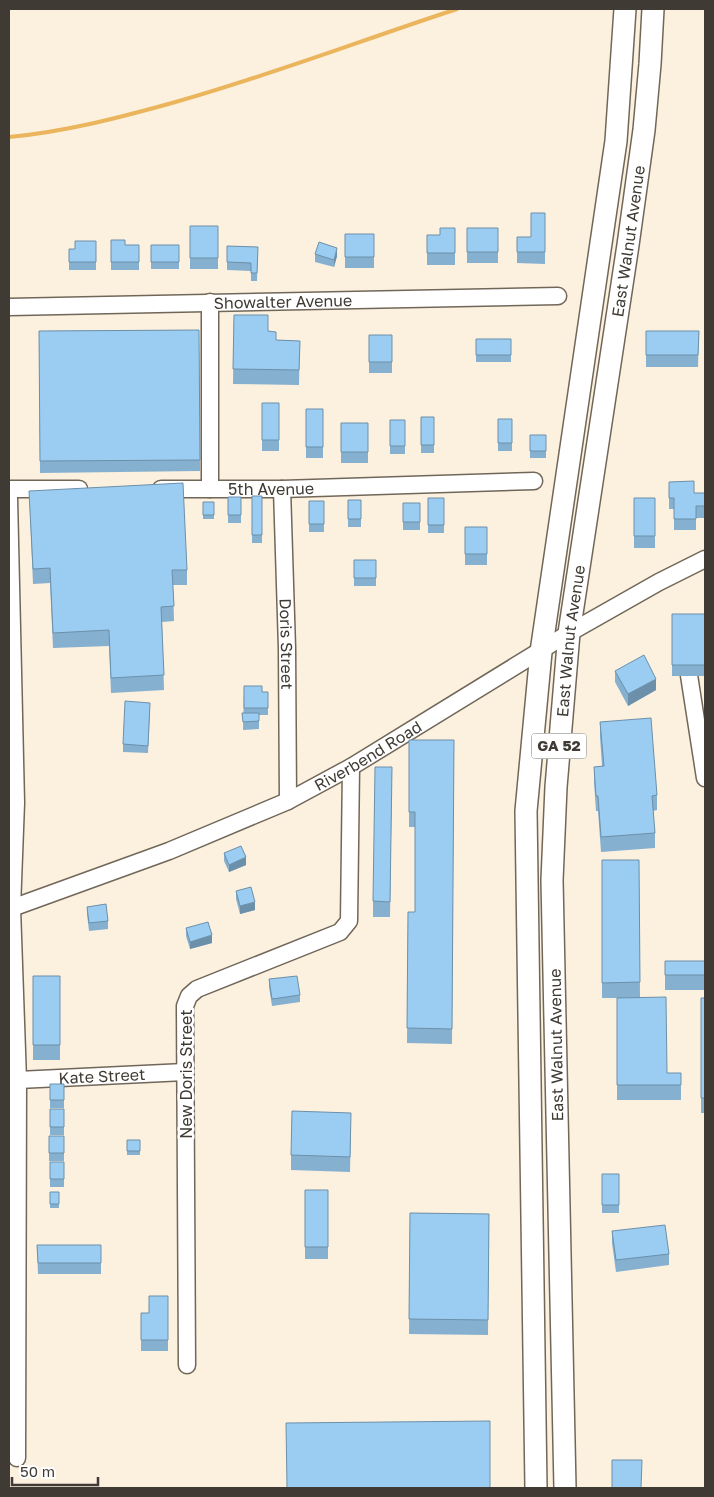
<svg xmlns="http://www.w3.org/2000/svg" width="714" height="1497" font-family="'Golos Text',sans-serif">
<rect width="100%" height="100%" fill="#fcf0df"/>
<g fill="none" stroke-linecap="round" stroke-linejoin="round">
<!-- stream -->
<path stroke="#ebb55d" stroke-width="4" d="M9,137c55,-5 109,-19 163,-34 97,-27 190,-63 285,-94"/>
<defs>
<g id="minor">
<path id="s1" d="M9,307l549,-11"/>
<path d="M9,489h70"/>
<path id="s2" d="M161,489h121l252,-8"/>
<path d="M210,489v-187"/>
<path id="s3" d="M282,489l5,159 1,153"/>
<path d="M9,498l7,305 -4,105 6,172 -1,378"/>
<path d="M686,656l19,122"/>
<path id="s4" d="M9,909l160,-58 119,-50 63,-34 218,-134 90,-51 46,-23"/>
<path id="s5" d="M18,1080l167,-8"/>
<path d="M187,1365l-2,-359 4,-10 8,-7 143,-57 9,-11 2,-154"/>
</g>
<g id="major">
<path d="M536,1488l-10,-677 15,-159 75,-511 9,-132"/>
<path id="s6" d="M565,1488l-13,-608 4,-93 13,-154 59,-388 16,-115 6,-66 3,-55"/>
</g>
</defs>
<!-- minor casing -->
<use href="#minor" stroke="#716759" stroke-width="19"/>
<!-- major casing -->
<use href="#major" stroke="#716759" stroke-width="24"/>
<!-- minor -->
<use href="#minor" stroke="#fff" stroke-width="16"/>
<!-- major -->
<use href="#major" stroke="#fff" stroke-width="21"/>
</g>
<!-- wall -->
<path fill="#85b0d0" d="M545,213v51l-28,-1v-26h14z
M190,226h28v43h-28z
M455,228v37h-28v-30h13z
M467,228h31v35h-31z
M345,234h29v34h-29z
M111,240l14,5h14v25h-28z
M96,241v29h-27v-21h6z
M151,245h28v24h-28z
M227,246l31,1 -1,34h-6v-10l-24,-1z
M315,254l22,2 -3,11 -19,-5z
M234,315l42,25 24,1 -1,44 -66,-1z
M199,330l1,141 -160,2 -1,-142z
M646,331h53l-1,36h-52z
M369,335h23v38h-23z
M476,339h35v23h-35z
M262,403h17v48h-17z
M306,409h17v49h-17z
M421,417h13v36h-13z
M498,419h14v32h-14z
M390,420h15v34h-15z
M341,423h27v40h-27z
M530,435h16v23h-16z
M669,482l25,11h11v25h-9v12h-22v-21h-5z
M29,491l158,79v15h-14l1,36 -12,1 2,68 -53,3 -2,-47 -56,2 -3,-65 -17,1z
M252,496h10v47h-10z
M228,497h13v26h-13z
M428,498h16v35h-16z
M634,498h21v50h-21z
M348,500h13v27h-13z
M309,501h15v31h-15z
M203,502h11v17h-11z
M403,503h17v27h-17z
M465,527h22v38h-22z
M354,560h22v26h-22z
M672,614h33v62h-33z
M615,671l41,19 -28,16 -13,-24z
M244,686l18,6h6v23h-9v14l-16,1z
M150,710l-2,43 -25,-1v-8z
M600,722l57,73v15l-4,1 2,22v15l-54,4 -3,-41h-2l-2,-29v-15l8,-1 -2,-29z
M409,740h45l-2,304 -45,-1 1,-131h7v-85h-6z
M392,767l-2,150h-17v-16z
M224,853l22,12 -17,7 -5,-11z
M602,860h37l1,137 27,76h14v27h-64v-102h-15z
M236,891l19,19 -15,4 -4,-15z
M87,907l21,14v8l-19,2 -2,-17z
M186,928l26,15 -22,6 -4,-13z
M665,961h40v29h-40z
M33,976h27v84h-27z
M269,979l31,16v7l-28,4 -3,-19z
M701,998h4v115h-4z
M50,1084h14v24h-14z
M50,1109h14v26h-14z
M351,1128l-1,44 -59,-2v-15z
M49,1136h15v25h-15z
M127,1140h13v15h-13z
M50,1162h14v25h-14z
M602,1174h17v39h-17z
M305,1190h23v69h-23z
M50,1192h9v16h-9z
M410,1213l79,1 -1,121 -79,-1z
M612,1231l57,23v11l-53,7 -4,-29z
M37,1245h64v29h-63z
M168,1296v55h-27v-38h8z"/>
<!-- shaded-wall -->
<path fill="#6c90a9" d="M337,248v8l-3,11v-7z
M656,679v11l-28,16v-12z
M246,857v8l-17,7v-7z
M255,902v8l-15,4v-8z
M212,935v8l-22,6v-7z"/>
<!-- building -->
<path fill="#9bcdf2" stroke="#6c90a9" d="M531,213h14v39h-28v-15h14z
M190,226h28v32h-28z
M440,228h15v25h-28v-18h13z
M467,228h31v24h-31z
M345,234h29v23h-29z
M111,240h14v5h14v17h-28z
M75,241h21v21h-27v-13h6z
M319,242l18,6 -3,12 -19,-6z
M151,245h28v17h-28z
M227,246l31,1 -1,26h-6v-10l-24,-1z
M234,315h34v16l8,1v8l24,1 -1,29 -66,-1z
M199,330l1,130 -160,1 -1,-130z
M646,331h53l-1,24h-52z
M369,335h23v27h-23z
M476,339h35v16h-35z
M262,403h17v37h-17z
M306,409h17v38h-17z
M421,417h13v28h-13z
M498,419h14v24h-14z
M390,420h15v26h-15z
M341,423h27v29h-27z
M530,435h16v16h-16z
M694,481v12h11v13h-9v13h-22v-21h-5v-16z
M183,483l4,87h-15l2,36 -13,1 3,68 -53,3 -2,-48 -56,3 -3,-65 -17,1 -4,-78z
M252,496h10v39h-10z
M228,497h13v18h-13z
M428,498h16v27h-16z
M634,498h21v38h-21z
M348,500h13v19h-13z
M309,501h15v23h-15z
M203,502h11v13h-11z
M403,503h17v19h-17z
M465,527h22v27h-22z
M354,560h22v18h-22z
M672,614h33v51h-33z
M644,655l12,24 -28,15 -13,-23z
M244,686h18v6h6v16h-24z
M125,701l25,2 -2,43 -25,-2z
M242,713h17v8l-16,1z
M651,718l6,77 -5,1 3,37 -54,4 -3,-41h-2l-2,-29 10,-1 -4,-44z
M409,740h45l-2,289 -45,-1 1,-116h7v-100h-6z
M375,767h17l-2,135 -17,-1z
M241,846l5,11 -17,8 -5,-12z
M602,860h37l1,122 -38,1z
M251,887l4,15 -15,4 -4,-15z
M106,904l2,17 -19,2 -2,-16z
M208,922l4,13 -22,7 -4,-14z
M665,961h40v14h-40z
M33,976h27v69h-27z
M297,976l3,19 -28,4 -3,-20z
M666,997l1,76h14v12h-64v-87z
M701,998h4v100h-4z
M50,1084h14v16h-14z
M50,1109h14v18h-14z
M292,1111l59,2 -1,44 -59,-2z
M49,1136h15v17h-15z
M127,1140h13v11h-13z
M50,1162h14v17h-14z
M602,1174h17v31h-17z
M305,1190h23v57h-23z
M50,1192h9v12h-9z
M410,1213l79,1 -1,106 -79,-1z
M665,1225l4,29 -53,6 -4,-29z
M37,1245h64v18h-63z
M149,1296h19v44h-27v-27h8z
M490,1421v67h-203l-1,-65z
M612,1460h30l-1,28h-29z"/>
<g text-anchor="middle" stroke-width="5" stroke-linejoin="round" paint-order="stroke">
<!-- shield labels -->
<rect fill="#fff" stroke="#797570" stroke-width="1" x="531.5" y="733.5" width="55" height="25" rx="4"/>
<g font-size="15" font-weight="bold" fill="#3f3a33">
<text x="559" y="751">GA 52</text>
</g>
<!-- street labels -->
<g font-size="16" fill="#3f3a33" stroke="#fff">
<text dy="6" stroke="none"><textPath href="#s6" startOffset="1252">East Walnut Avenue</textPath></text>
<text dy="6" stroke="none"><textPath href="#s1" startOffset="274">Showalter Avenue</textPath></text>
<text dy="6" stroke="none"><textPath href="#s2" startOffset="110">5th Avenue</textPath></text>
<text dy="6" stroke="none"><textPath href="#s6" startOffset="848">East Walnut Avenue</textPath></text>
<text dy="6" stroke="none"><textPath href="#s3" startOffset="155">Doris Street</textPath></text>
<text dy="6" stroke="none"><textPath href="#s4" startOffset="391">Riverbend Road</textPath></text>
<text transform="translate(556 1045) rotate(-91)" y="6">East Walnut Avenue</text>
<text transform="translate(186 1074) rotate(-90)" y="6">New Doris Street</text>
<text dy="6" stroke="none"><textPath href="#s5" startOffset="84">Kate Street</textPath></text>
</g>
</g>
<!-- border -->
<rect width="714" height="1497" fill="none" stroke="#3f3a33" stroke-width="20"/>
<!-- scale -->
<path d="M12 1477v8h86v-8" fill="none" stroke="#3f3a33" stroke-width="2.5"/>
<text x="20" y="1477" font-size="15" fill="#3f3a33" stroke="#ffffff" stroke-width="4" paint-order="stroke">50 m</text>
</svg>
